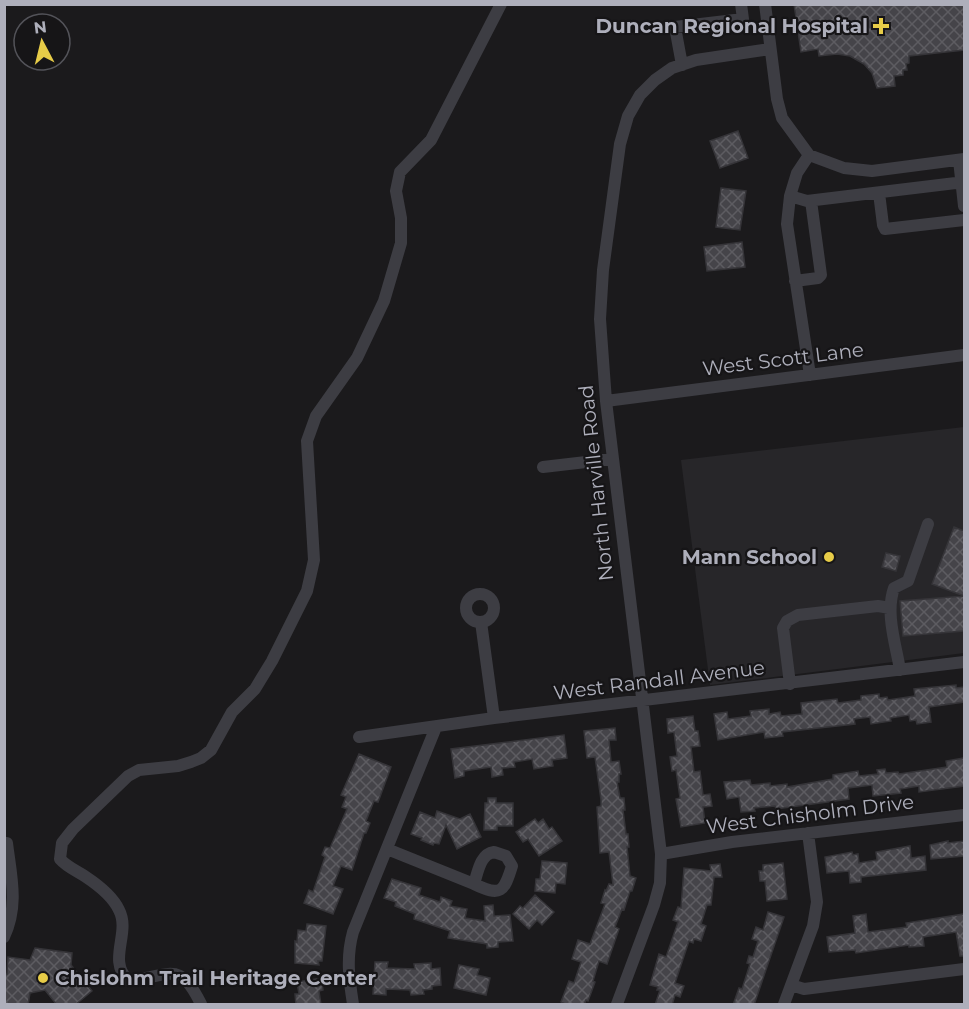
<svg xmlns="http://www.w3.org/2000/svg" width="969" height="1009" font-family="Montserrat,sans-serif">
<defs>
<pattern id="building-cross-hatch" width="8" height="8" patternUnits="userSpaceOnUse" patternTransform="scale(1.5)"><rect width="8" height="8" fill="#454449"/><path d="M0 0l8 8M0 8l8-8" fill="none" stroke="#5d5c61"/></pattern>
</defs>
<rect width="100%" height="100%" fill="#1b1a1c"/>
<!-- built -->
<path fill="#272629" d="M964,427v226l-254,32 -29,-225z"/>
<!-- building -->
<path fill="url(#building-cross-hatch)" stroke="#353438" stroke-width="1.5" d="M794,4h170v46l-55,6v7l-3,1 1,6h-4v5l-9,1 1,10 -18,2 -5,-15 -8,-9 -14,-8 -13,-2 -18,2 -1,-7 -17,3z
M738,131l10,27 -28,10 -10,-27z
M721,188l25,3 -6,39 -24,-3z
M742,242l3,25 -38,4 -3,-24z
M954,527l10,4v65l-32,-12z
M886,553l14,3 -4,15 -14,-4z
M964,596v35l-61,5 -3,-35z
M956,685v3l8,-1v15l-35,5 2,15 -14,2 -1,-4 -6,1 -1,-6 -19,3 1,3 -20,3 -1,-7 -16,2 1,5 -73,8 1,4 -18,2 -1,-6 -46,8 -4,-26 13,-2 1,7 23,-3 -1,-5 19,-2v5l11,-2 1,4 21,-2 -1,-11 36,-4 1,4 23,-3v-4l18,-2v4l8,-1 1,3 27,-4 -1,-7z
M693,716l2,15h3l2,15 -9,1 3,25 6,-1 3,24 7,-1 2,12 -9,1 2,16 -24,4 -5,-28 4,-1 -4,-28 -4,1 -2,-14 7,-1 -3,-24 -6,1 -1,-14z
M615,728l1,12h-7l2,22 8,-1 2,13h-2v8h-2l3,16h4l1,12h-2l3,24h2l1,13h-2l3,29 6,2 -4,13h-2l-6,19 -2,-1 -7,18 4,2 -12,35 -8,-3 -6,20 2,1 -7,19 -2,-1 -2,5h-17l-6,-3 8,-21 5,2 7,-21 -9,-3 6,-19 12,4 15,-40 -4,-1 4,-13 1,1 3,-7 4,1 -4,-33 -9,1 -3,-46 4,-1v-6l-6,-43 -8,1 -3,-27z
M564,735l3,23 -15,2 1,6 -19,3 -2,-10 -18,3 1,5 -13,1 1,7 -11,2 -1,-10 -27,4v5l-9,2 -4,-29z
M359,754l32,13 -13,35 -4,-1 -8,20 4,2 -4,10h-2l-12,37 -11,-4 -8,20 10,3 -10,25 -29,-11 5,-13 4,2 12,-35 -3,-2 3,-8 5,1 17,-39 -5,-2 4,-10 -5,-2z
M964,758v28l-45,6v-6l-19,3 1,4 -28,3 -1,-11 -24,3 1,11 -73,10 -1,-3 -21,2 1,3 -14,1 -2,-15 -12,2 -3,-17 26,-2 1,5 19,-2v3l17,-2v3l46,-8v-4l25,-4 1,5 19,-2 -1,-4 8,-1 1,4 12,-1 1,2 48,-7 -1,-6z
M488,798h8v5h17v23h-16v4h-13l1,-27h3z
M437,811l23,8 10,-5 11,23 -24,12 -11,-24 -7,19 -5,-1 -1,2 -12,-5 1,-2 -11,-4 9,-22 15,6z
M535,819l3,4 5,-4 6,10 3,-2 10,14 -23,15 -11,-17 -5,3 -7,-10z
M948,841v2l16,-2v15l-33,3 -1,-14z
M910,846l1,12 14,-2 1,14 -65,7v5l-11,1 -1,-12 -22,2 -2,-16 27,-5 1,3 5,-1 1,9 18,-3 -1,-8z
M542,861l25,2 -2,21 -9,-1 -1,10 -20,-2 1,-12h4z
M783,863l4,36 -20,2 -2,-20h-5l-1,-10h4v-6z
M720,864l2,13h-8l-3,28h-4l-6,19 5,2 -5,15 -7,-2 -1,4 -4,-2 -14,42 9,3 -4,11 -5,-2 -3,10h-17l5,-15h-3l1,-3 -8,-2 9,-31 7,3 12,-35 -5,-2 5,-13 3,1 3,-40 27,3 -1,-6z
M392,879l29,9 -2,7 21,7 1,-5 11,4 -2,5 17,3 -2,9 20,3 -1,-15 9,-1 1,11 16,-1 3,26 -15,1v5l-11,1v-4l-39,-6 2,-7 -36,-12 1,-5 -20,-8 1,-4 -12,-4z
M535,895l19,17 -12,13 -5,-5 -8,9 -16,-15 7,-8 3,2z
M768,912l16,5 -30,88h-21l6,-17 3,1 8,-25 -3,-1 2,-7 4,1 5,-16 -6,-2 4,-12 7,3z
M866,914l2,18 39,-5 -1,-4 58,-9v42h-4l-4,-24 -33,5 1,9 -15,1v-2l-53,8 -1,-3 -26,2 -2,-15 28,-4 -2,-17z
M307,924l19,2 -4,35h-4l1,4 -24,-2v-22l2,1 1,-12 8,1z
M35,948l37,5 -1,12 21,26 -17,14h-18l-12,-15 -15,3 -2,12h-24v-31h3l1,-17 22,3z
M375,962h13l-1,6 28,1 -1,-5 17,-1v6l9,-1 1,17 -9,1v3l-9,1 1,4 -13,1 -1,-5 -24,-1v6l-13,-1z
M459,965l20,4 -2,6 13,3 -4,17 -32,-7z
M321,978l2,12 -4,1 2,14h-25l-1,-11h4l-2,-12z"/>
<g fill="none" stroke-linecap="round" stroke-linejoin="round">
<!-- minor -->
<path stroke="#3d3d43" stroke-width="12" d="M765,4l12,95 5,19 27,37 35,13 28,3 92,-12
M682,65l-7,-38 68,-8 -2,-15
M809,155l-12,18 -7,23 -3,28 23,151
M959,160l5,46
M879,193l4,32 2,4 79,-9
M790,196l17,5 157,-19
M795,281l23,-3 3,-3 -10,-74
M606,401l358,-46
M543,467l69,-8
M466 608a14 14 0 1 1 28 0a14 14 0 1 1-28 0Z
M481,622l13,96
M900,670c-4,-25 -15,-57 -6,-82l14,-7 20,-57
M790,684l-7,-56 4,-7 11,-6 80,-9 12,2
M359,737l135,-19 470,-56
M4,843h3c4,33 12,62 -3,94
M387,849l87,35
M494,852l12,4 6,10c-8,26 -11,31 -38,18 4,-12 6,-30 20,-32z
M661,854l71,-12 232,-27
M791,985l13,4 160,-20
M201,1004c-21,-43 -29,-29 -68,-24h-5c-21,-20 3,-47 -9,-70 -6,-13 -21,-25 -33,-33 -9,-6 -19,-10 -26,-18l2,-16 11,-14 55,-53 11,-6 39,-4 13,-4 10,-4 10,-8 21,-38 23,-23 17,-28 35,-70 7,-31 -7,-119 9,-25 41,-58 27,-57 17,-58v-25l-5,-27 4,-19 31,-32 70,-136
M353,1004c-4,-25 -7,-47 0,-72l83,-205
M617,1004l37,-99 6,-22 1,-29 -55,-453 -6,-82 3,-49 17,-126 8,-28 12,-21 15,-15 17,-12 24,-8 74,-11
M784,1004l29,-78 4,-24 -9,-69"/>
</g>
<!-- markers -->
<g fill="#e7cc48" stroke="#161517" stroke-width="2">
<path d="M878 17h6v6h6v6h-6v6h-6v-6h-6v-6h6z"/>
<circle cx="829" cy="557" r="6"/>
<circle cx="43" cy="978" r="6"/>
</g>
<g text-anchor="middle" stroke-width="4.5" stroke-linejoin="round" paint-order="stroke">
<!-- poi labels -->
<g font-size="20" font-weight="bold" fill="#aeafbb" stroke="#161517" text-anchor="end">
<text x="868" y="33">Duncan Regional Hospital</text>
<text x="817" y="564">Mann School</text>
<text x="55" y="985" text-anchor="start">Chislohm Trail Heritage Center</text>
</g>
<!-- street labels -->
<g font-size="20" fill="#aeafbb" stroke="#161517">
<text transform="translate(783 359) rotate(-7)" y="7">West Scott Lane</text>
<text transform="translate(596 483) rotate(-96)" y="7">North Harville Road</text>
<text transform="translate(659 680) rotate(-7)" y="7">West Randall Avenue</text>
<text transform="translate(810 814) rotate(-7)" y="7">West Chisholm Drive</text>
</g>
</g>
<!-- border -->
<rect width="969" height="1009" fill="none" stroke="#aeafbb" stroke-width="12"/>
<!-- north arrow -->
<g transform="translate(42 42) rotate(353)"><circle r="28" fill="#161517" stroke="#535359" stroke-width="1.5"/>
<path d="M0-4.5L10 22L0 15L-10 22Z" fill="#e7cc48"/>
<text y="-9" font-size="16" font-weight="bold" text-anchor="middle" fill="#aeafbb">N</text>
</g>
</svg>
